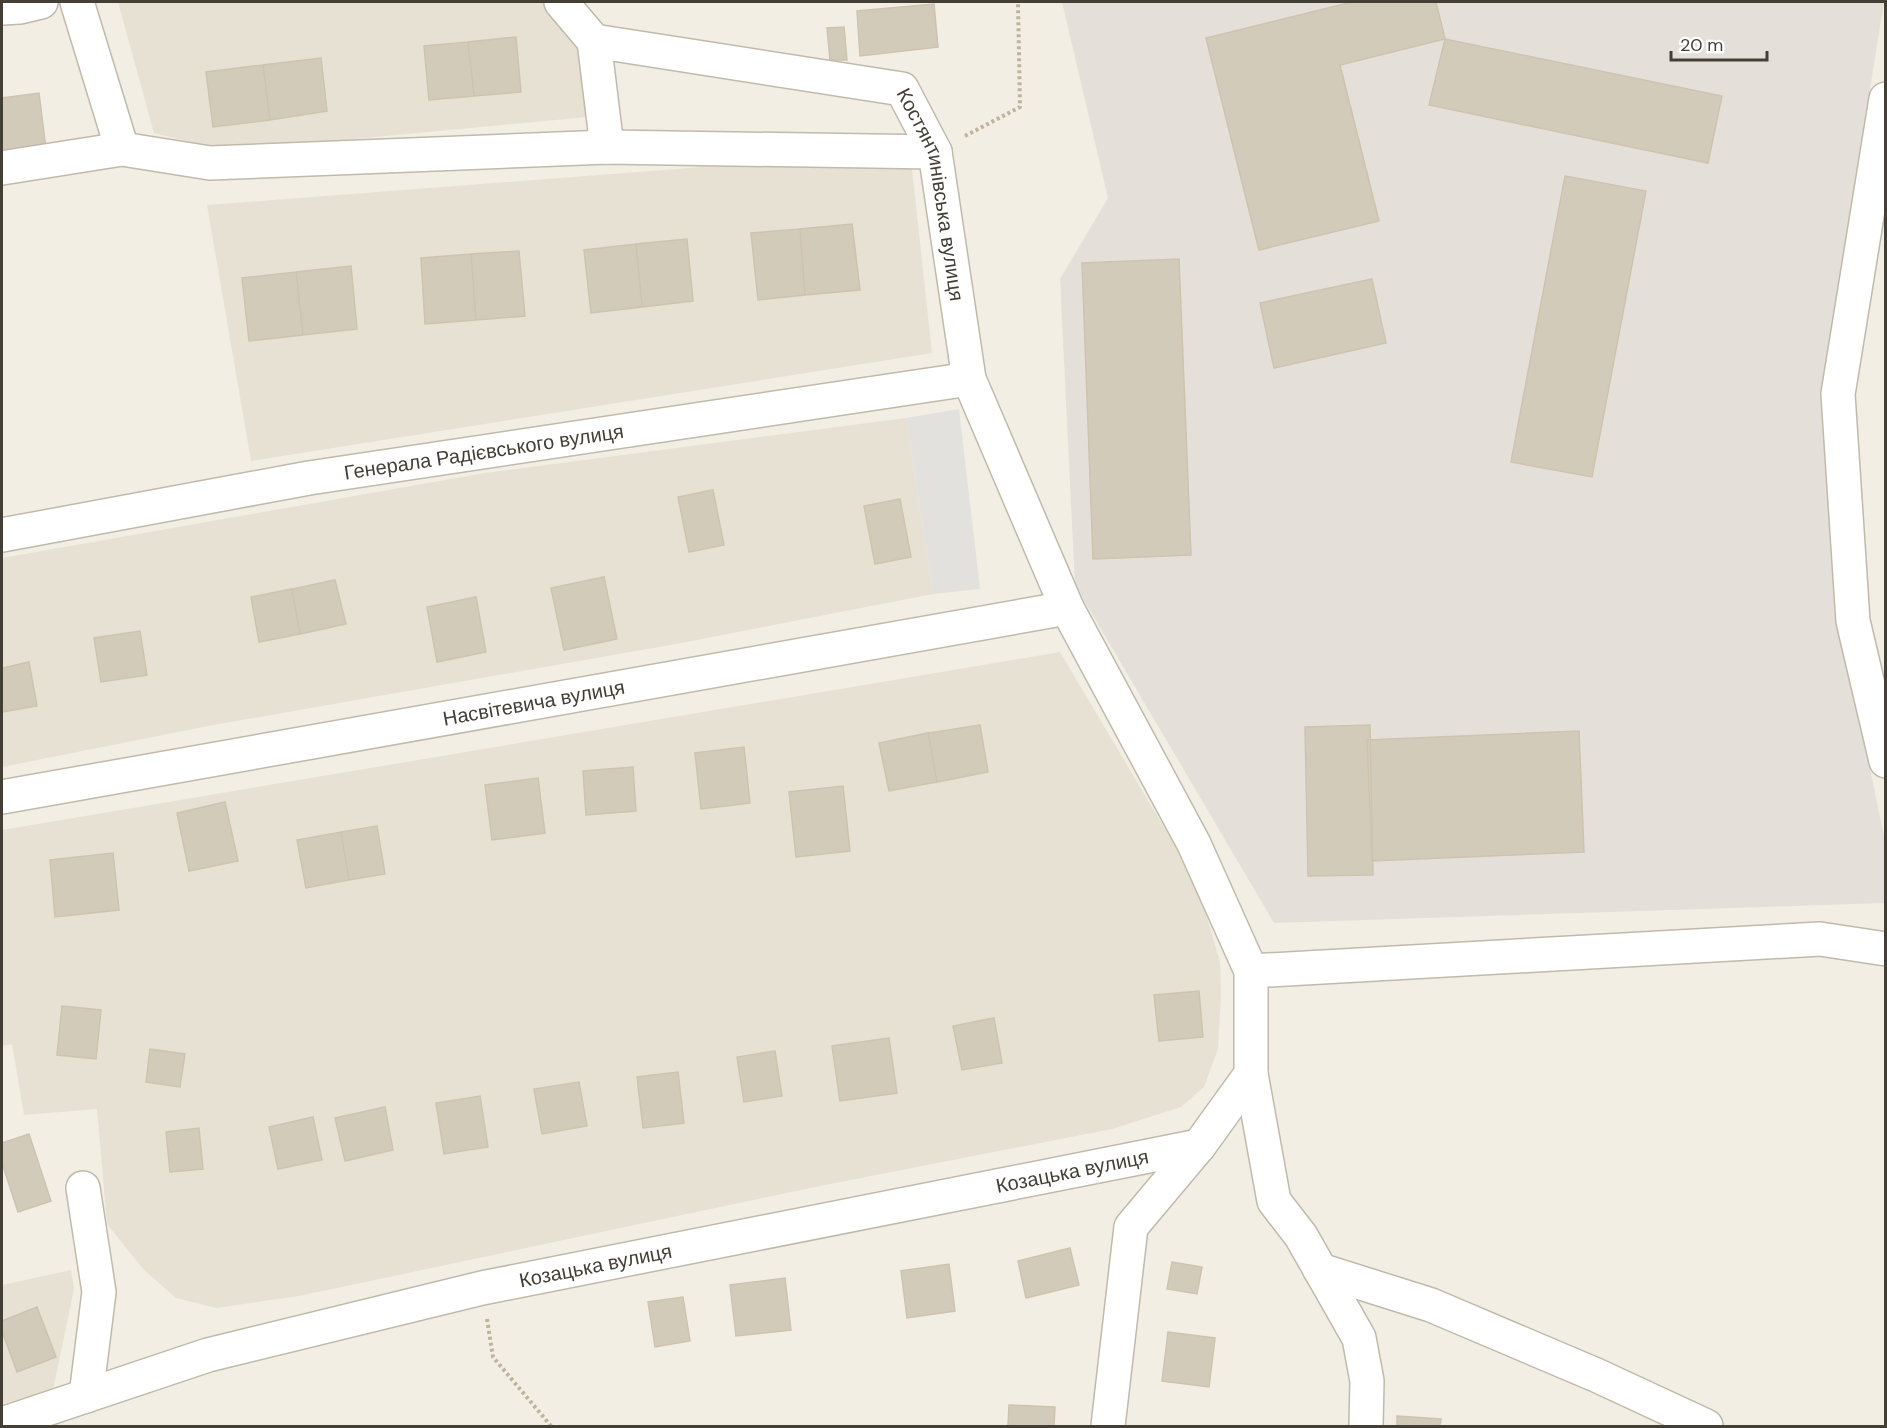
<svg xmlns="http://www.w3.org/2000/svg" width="1887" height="1428" font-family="'DM Sans',sans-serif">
<rect width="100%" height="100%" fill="#f2eee4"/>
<!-- residential -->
<path fill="#e6e1d3" d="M118,2h451l21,17 -2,98 -360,34 -74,-18z
M910,151l22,202 -681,108 -44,-256z
M906,418l27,176 -257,50 -468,82 -206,41v-209l483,-85z
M1060,652l137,231 23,79 1,32 -3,55 -14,38 -23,20 -69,22 -292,57 -521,110 -83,12 -40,-10 -32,-28 -37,-46 -10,-115 -73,6 -12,-71 -10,2v-216z
M71,1270l3,19 -21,101 -51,14v-119z"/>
<!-- industrial -->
<path fill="#e4e0d9" d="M1062,2h822l-63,391 20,237 44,211v62l-611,20 -199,-338 -15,-306 48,-81z"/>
<!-- parking -->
<path fill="#e3e1dd" d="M959,409l21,180 -47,5 -27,-176z"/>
<!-- building -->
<path fill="#d3cbba" stroke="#cec3ae" stroke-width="1.5" d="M1352,2h84l9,37 -105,26 39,156 -120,29 -53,-212z
M934,4l4,43 -78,9 -3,-45z
M844,27l3,33h-17l-3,-32z
M516,37l5,55 -47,4 -6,-54z
M1445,39l277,57 -14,67 -279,-58z
M468,42l6,54 -45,4 -5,-54z
M321,58l6,53 -57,9 -7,-55z
M263,65l7,55 -57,7 -7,-55z
M39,93l7,56 -44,5v-56z
M1565,176l81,15 -54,286 -81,-15z
M852,224l8,66 -55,5 -5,-66z
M800,229l5,66 -47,5 -7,-67z
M687,239l6,62 -51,6 -6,-63z
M636,244l6,63 -51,6 -7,-63z
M519,251l6,65 -49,4 -5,-66z
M471,254l5,66 -51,4 -4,-66z
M1179,259l12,296 -98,4 -11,-296z
M351,266l6,63 -54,6 -7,-63z
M296,272l7,63 -54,6 -7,-63z
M1372,279l14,64 -112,25 -14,-65z
M713,490l11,55 -35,7 -11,-55z
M900,499l11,58 -36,7 -11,-58z
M604,577l13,62 -53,11 -13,-62z
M335,580l11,44 -46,10 -8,-45z
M292,589l8,45 -41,8 -8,-45z
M476,597l10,55 -49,10 -10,-55z
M140,631l7,44 -46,7 -7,-44z
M29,662l8,44 -35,6v-44z
M980,725l8,47 -51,10 -9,-49z
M1370,725l3,150 -65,1 -3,-149z
M1579,731l5,121 -212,9 -5,-121z
M928,733l9,49 -48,9 -10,-48z
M744,747l6,56 -49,6 -6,-56z
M633,767l3,44 -50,4 -3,-44z
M538,778l7,55 -53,7 -7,-55z
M843,786l7,65 -54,6 -7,-65z
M225,802l13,59 -49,10 -12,-58z
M377,826l8,48 -36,6 -8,-48z
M341,832l8,48 -43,8 -9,-48z
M113,853l6,57 -64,7 -5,-57z
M1199,991l4,46 -44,4 -5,-46z
M62,1006l39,4 -5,49 -39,-4z
M994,1018l8,45 -40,7 -9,-44z
M889,1038l8,55 -57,8 -8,-55z
M150,1049l35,5 -5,33 -34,-5z
M775,1051l7,45 -38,6 -7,-45z
M678,1072l6,51 -41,5 -6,-51z
M579,1082l8,44 -45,8 -8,-45z
M480,1096l8,51 -44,7 -8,-51z
M385,1107l8,43 -48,11 -10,-43z
M313,1117l9,43 -44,9 -9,-42z
M199,1128l4,41 -33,3 -4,-40z
M29,1134l22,67 -33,11 -16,-49v-20z
M1070,1248l9,37 -53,13 -8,-37z
M1172,1262l30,5 -5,27 -30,-5z
M949,1264l6,47 -48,7 -6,-47z
M785,1278l6,52 -55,6 -6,-51z
M683,1297l7,44 -35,6 -7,-45z
M37,1307l19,50 -39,15 -15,-41v-10z
M1168,1332l47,6 -6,49 -47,-6z
M1009,1405l46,2 -1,19h-46z
M1397,1416l44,3 -1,7h-43z"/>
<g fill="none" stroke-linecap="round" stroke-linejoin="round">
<defs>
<g id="minor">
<path d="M77,2l45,147 88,14 397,-16 328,5"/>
<path id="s1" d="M561,2l33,39 308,48 33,63 34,227 98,229 127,236 57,127v103l-52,72 -68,81 -23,199"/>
<path d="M2,8l18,-1 21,-5"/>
<path d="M594,41l13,106"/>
<path d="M1886,99l-48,295 15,227 33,140"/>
<path d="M2,168l120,-19"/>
<path id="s2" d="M2,535l307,-57 660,-99"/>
<path id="s3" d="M2,797l1065,-189"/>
<path d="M1251,971l569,-32 66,10"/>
<path d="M1251,1074l23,127 27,35 58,102 8,43 -1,45"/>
<path d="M83,1188l16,104 -13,104"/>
<path d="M1320,1270l111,35 165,70 110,51"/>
<path id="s4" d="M2,1424l206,-69 274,-67 717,-142"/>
</g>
</defs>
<!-- minor casing -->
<use href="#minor" stroke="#c0baaa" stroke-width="36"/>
<!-- path -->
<path stroke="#bfb399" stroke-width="4" stroke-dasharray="3 3" stroke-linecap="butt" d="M965,136l55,-29 -2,-105
M487,1319l6,38 58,69"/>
<!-- minor -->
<use href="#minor" stroke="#fff" stroke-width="33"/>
</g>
<g text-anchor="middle" stroke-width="4.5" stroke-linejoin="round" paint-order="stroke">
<!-- street labels -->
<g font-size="20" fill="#443f34" stroke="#fff">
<text dy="7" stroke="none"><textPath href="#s1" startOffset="474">Костянтинівська вулиця</textPath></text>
<text dy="7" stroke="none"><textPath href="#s2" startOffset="489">Генерала Радієвського вулиця</textPath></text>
<text dy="7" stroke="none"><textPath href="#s3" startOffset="540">Насвітевича вулиця</textPath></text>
<text dy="7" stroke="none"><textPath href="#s4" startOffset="1101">Козацька вулиця</textPath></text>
<text dy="7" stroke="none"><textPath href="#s4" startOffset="615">Козацька вулиця</textPath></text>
</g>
</g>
<!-- border -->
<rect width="1887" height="1428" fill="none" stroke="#443f34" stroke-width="6"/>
<!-- scale -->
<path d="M1671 51v9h96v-9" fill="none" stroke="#443f34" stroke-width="3"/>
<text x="1680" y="51" font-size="18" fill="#443f34" stroke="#ffffff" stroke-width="4.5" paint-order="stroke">20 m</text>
</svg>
